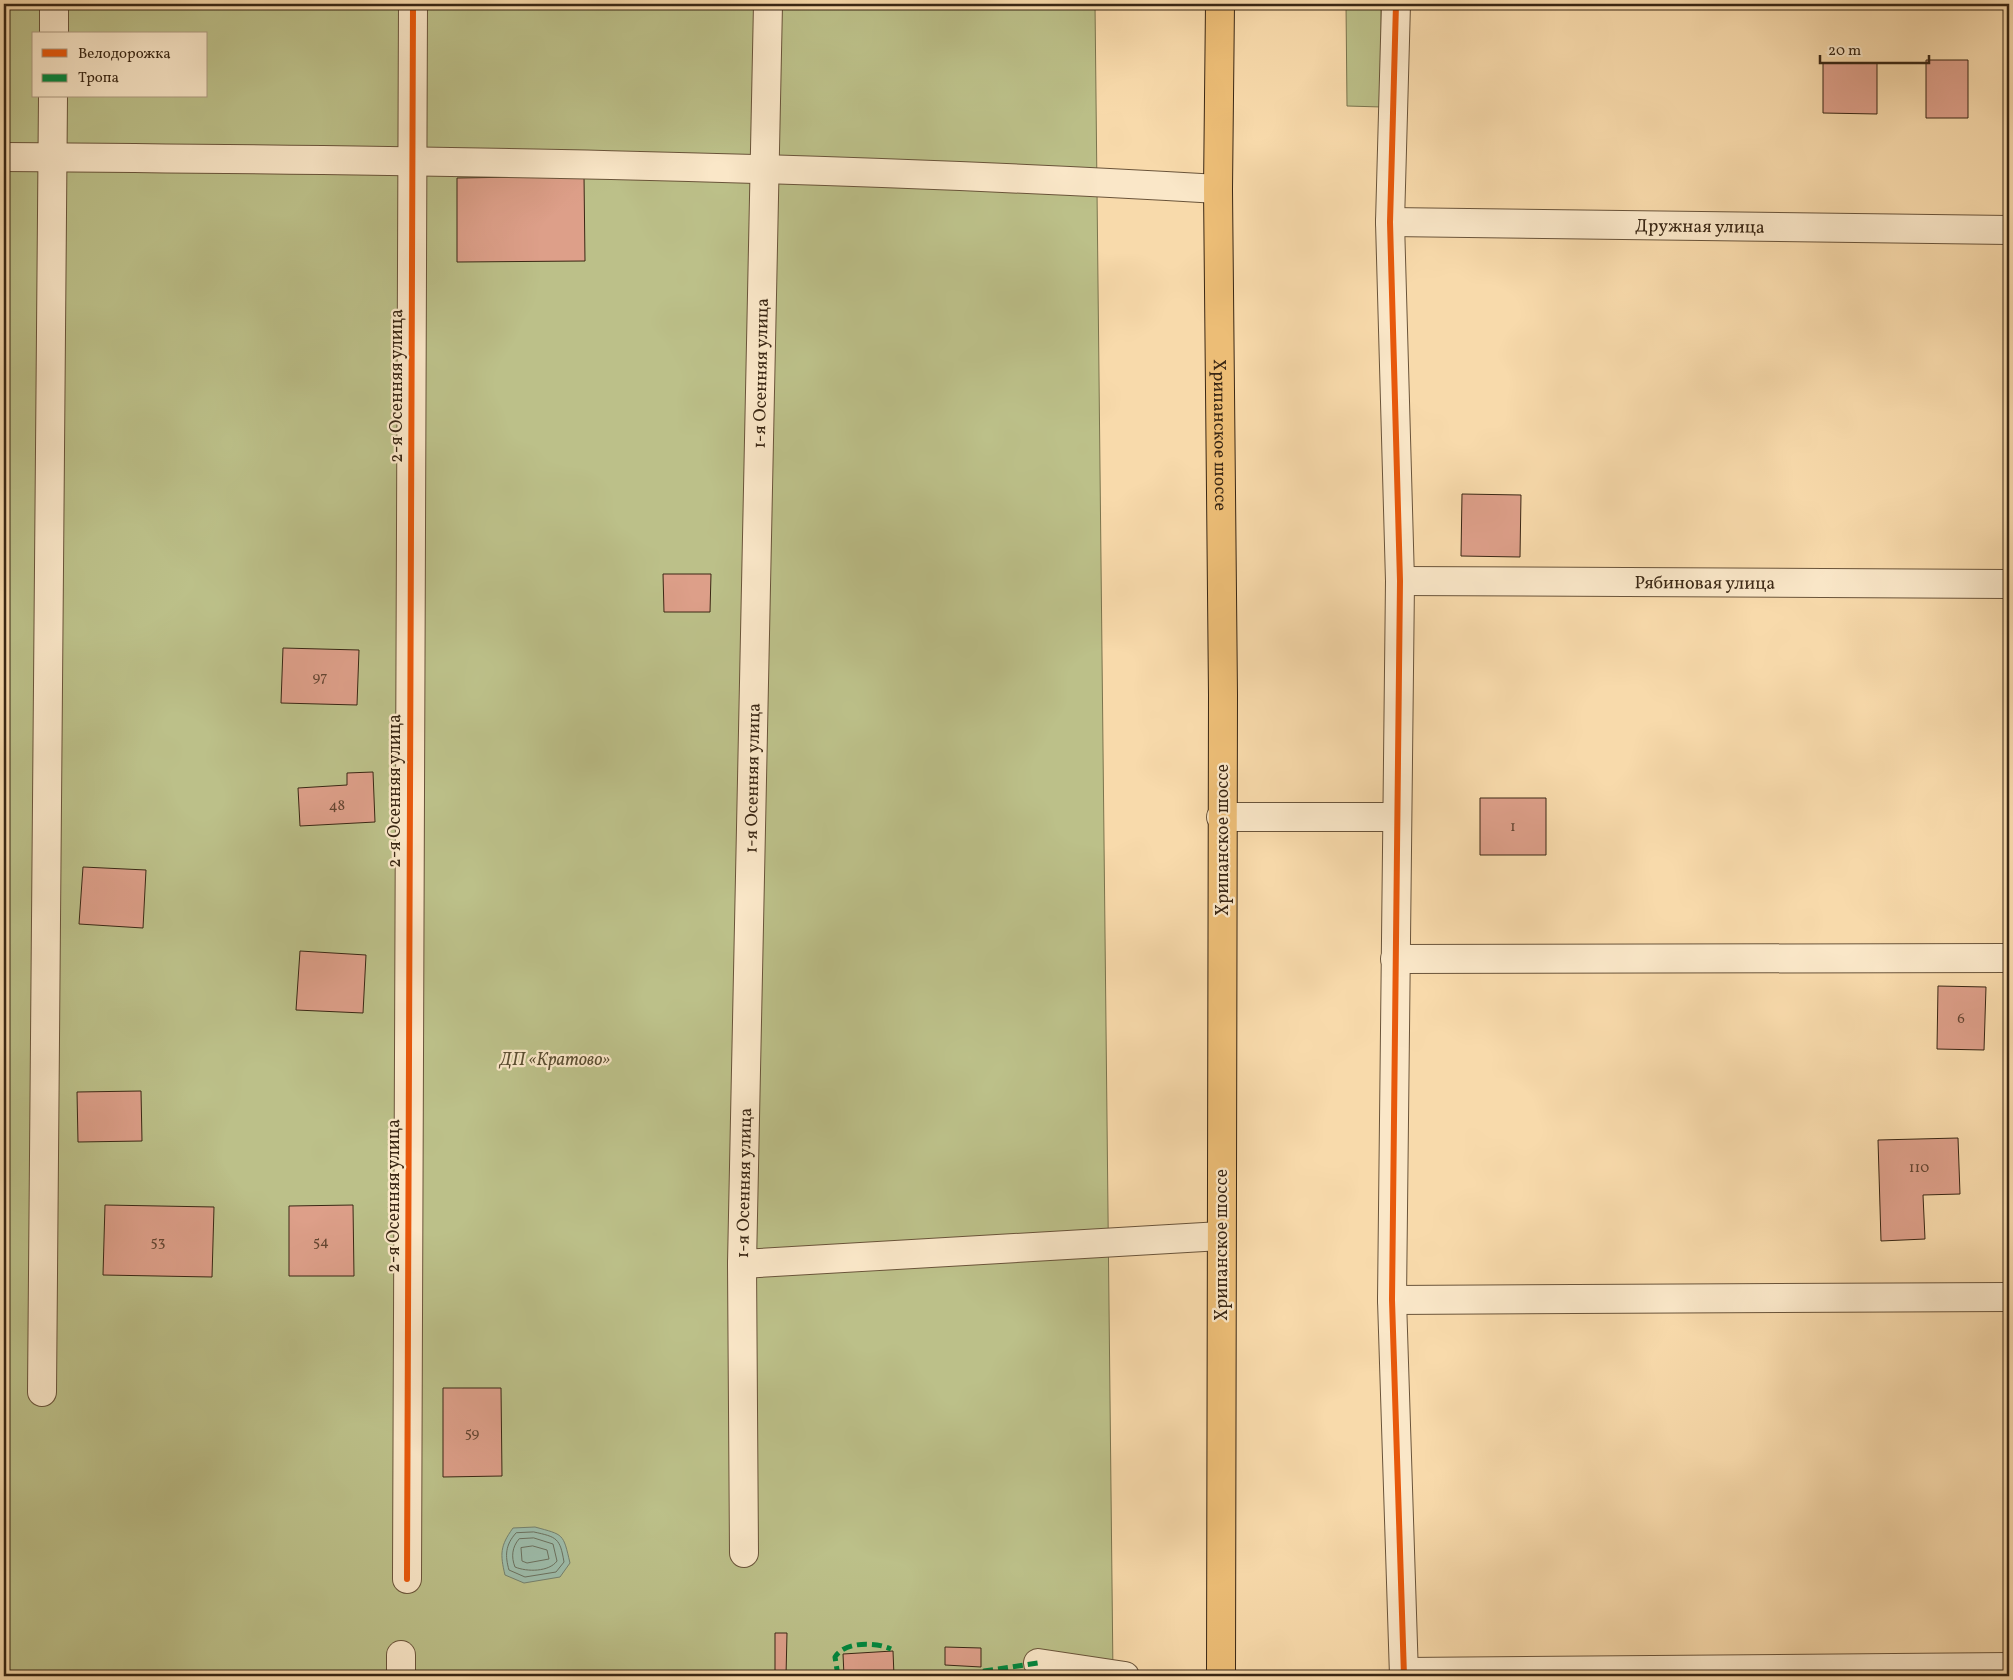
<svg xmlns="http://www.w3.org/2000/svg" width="2013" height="1680" font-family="Vollkorn,serif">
<rect width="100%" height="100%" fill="#f8daab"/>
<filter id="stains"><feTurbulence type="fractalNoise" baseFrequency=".004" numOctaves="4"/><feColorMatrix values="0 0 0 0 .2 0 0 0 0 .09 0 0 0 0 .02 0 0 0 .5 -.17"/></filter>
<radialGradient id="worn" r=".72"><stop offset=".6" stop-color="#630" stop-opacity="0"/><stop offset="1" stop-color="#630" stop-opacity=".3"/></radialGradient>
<!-- green -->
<path fill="#bcc089" stroke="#7b744e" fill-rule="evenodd" d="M4,4h1091l18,1672h-1109zM34,34h172v62h-172z
M1346,4h35l1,103 -35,-1z"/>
<!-- water -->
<path fill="#9dbba9" stroke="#75806d" d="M535,1527c29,8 28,6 35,36l-10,14 -36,6 -19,-8c-5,-21 -5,-29 8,-47z"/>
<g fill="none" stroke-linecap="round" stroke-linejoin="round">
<!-- shore -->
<path stroke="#6c715e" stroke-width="1" d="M534,1532c23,5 26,6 30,30l-8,10 -31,5 -16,-7c-4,-14 -4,-25 7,-37z
M534,1538l19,6 4,17c-8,11 -30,11 -42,6 -4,-10 -3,-20 4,-28z
M533,1546l14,4 2,9 -22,4 -5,-2 -1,-13z"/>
</g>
<!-- building -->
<path fill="#dd9f89" stroke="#3a2714" d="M1926,60h42v58h-42z
M1823,63h54v51l-54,-1z
M584,176l1,85 -128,1v-84z
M1462,494l59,1 -1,62 -59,-1z
M663,574h48l-1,38h-46z
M283,648l76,2 -2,55 -76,-2z
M373,772l2,50 -75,4 -2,-38 49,-3v-12z
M1480,798h66v57h-66z
M83,867l63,3 -3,58 -64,-4z
M300,951l66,4 -3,58 -67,-3z
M1938,986l48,1 -2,63 -47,-1z
M141,1091l1,50 -64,1 -1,-50z
M1958,1138l2,56 -37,1 2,44 -44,2 -3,-101z
M105,1205l109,2 -2,70 -109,-2z
M353,1205l1,71h-65v-70z
M443,1388h58l1,88 -59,1z
M775,1633h12l-1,43h-11z
M945,1647l36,1v19l-36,-2z
M893,1651l1,25h-50l-1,-22z"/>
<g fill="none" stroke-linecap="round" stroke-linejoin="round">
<defs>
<g id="minor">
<path d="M1396,4l-6,218 10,359 -8,719 12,376"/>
<path d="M54,34v-30"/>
<path d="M4,157c405,3 810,8 1214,32"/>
<path id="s1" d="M1390,222l619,8"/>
<path id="s2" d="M1400,581l609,3"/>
<path d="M1221,817h176"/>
<path d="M1395,959l614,-1"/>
<path d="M742,1264l479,-28"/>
<path d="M1392,1300l617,-3"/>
<path d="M42,1392l11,-1296"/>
<path id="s3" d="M744,1553l-2,-289 26,-1260"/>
<path d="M407,1579l6,-1575"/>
<path d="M401,1655v21"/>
<path d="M1038,1663l87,13"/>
<path d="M1404,1672l605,-5"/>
</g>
<g id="major">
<path id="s4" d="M1220,4l-2,185 5,506 -2,981"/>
</g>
</defs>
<!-- minor casing -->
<use href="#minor" stroke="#6a543a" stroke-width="30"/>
<!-- major casing -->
<use href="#major" stroke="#3a2714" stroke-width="30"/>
<!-- minor -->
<use href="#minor" stroke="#fae7c8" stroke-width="28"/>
<!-- major -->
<use href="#major" stroke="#ecbd76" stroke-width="28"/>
<!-- quiet -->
<path stroke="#00873e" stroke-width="5" stroke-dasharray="10 5" stroke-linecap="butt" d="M838,1676l-3,-19c10,-16 41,-15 56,-8
M969,1676l15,-5 54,-8"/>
<defs>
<path id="cycleway" d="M1396,4l-6,218 10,359 -8,719 12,376
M407,1579l6,-1575"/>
</defs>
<!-- cycleway casing -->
<use href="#cycleway" stroke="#fae7c8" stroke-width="9"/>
<!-- cycleway -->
<use href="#cycleway" stroke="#e8590c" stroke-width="6"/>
</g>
<g text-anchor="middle" stroke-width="4.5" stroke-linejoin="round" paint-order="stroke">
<!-- number labels -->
<g font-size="15" fill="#634531">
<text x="320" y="681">97</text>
<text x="337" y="810">48</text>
<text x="1513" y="831">1</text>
<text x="1961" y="1023">6</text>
<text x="1919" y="1172">110</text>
<text x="158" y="1246">53</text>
<text x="321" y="1246">54</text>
<text x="472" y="1437">59</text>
</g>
<!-- street labels -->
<g font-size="18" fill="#3a2714" stroke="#fae7c8">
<text dy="6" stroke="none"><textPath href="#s1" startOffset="310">Дружная улица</textPath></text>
<text dy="6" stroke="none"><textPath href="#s3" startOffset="1180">1-я Осенняя улица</textPath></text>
<text transform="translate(396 386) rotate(-90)" y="6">2-я Осенняя улица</text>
<text dy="6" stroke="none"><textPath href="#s4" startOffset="431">Хрипанское шоссе</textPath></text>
<text dy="6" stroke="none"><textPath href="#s2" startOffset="305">Рябиновая улица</textPath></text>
<text dy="6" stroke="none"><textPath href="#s3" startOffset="775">1-я Осенняя улица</textPath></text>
<text transform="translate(394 791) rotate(-90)" y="6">2-я Осенняя улица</text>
<text transform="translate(1222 840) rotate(-90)" y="6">Хрипанское шоссе</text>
<text dy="6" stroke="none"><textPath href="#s3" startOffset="370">1-я Осенняя улица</textPath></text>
<text transform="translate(393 1196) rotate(-90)" y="6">2-я Осенняя улица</text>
<text transform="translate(1221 1245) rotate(-90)" y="6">Хрипанское шоссе</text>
</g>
<!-- park labels -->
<g font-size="18" font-style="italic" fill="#5a4d31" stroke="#fae7c8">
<text x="555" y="1065">ДП «Кратово»</text>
</g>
</g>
<!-- margin -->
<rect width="2013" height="1680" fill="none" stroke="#f8daab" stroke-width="20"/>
<rect x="5" y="5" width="2003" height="1670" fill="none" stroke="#3a2714" stroke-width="2.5"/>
<rect x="10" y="10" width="1993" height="1660" fill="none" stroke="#3a2714"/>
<!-- legend -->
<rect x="32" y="32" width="175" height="65" fill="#fae7c8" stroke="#ad9a80"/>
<rect x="42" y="49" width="25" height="8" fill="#e8590c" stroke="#ad9a80"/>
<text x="78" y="58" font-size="15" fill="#3a2714">Велодорожка</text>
<rect x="42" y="74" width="25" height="8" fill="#00873e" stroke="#ad9a80"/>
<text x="78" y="82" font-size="15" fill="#3a2714">Тропа</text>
<!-- scale -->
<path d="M1820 55v8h109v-8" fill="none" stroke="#3a2714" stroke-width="2.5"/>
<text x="1828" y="55" font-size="15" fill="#3a2714" stroke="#fae7c8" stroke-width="4" paint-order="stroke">20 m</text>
<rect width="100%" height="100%" filter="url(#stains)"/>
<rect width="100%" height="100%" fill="url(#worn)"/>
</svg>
